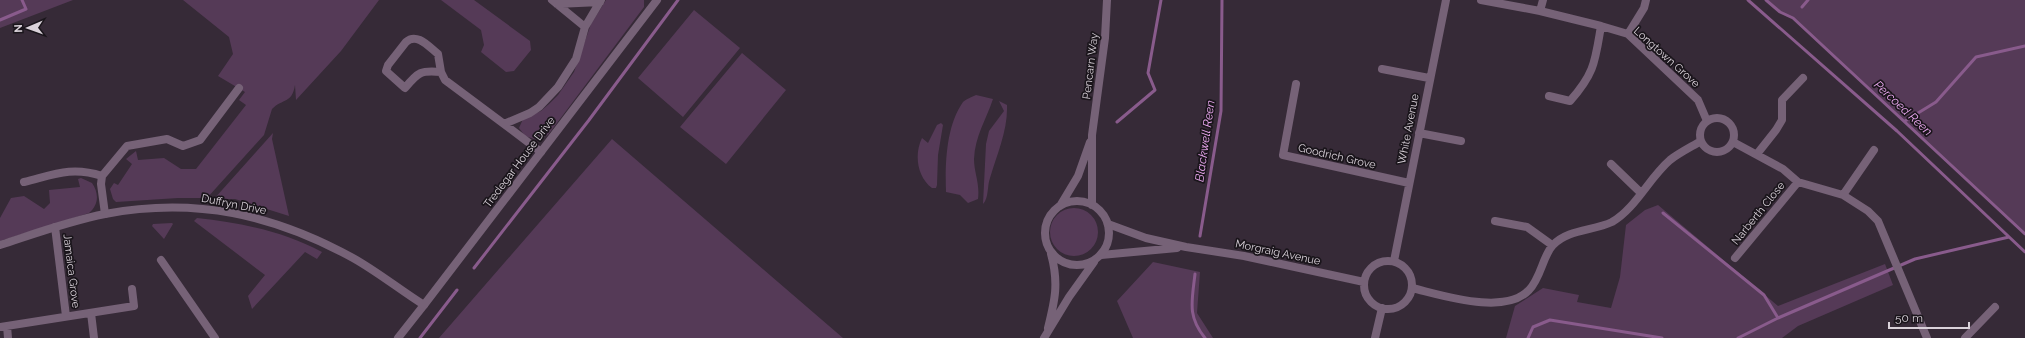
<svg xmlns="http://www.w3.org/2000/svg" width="2025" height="338" font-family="Raleway,sans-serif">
<rect width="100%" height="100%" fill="#362a37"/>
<!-- green -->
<path fill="#553a57" d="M0,0h73l-73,28z
M183,0h196l-38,51 -45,49 -1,-15c-3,19 -12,13 -23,24l-8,26 -57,63h-29l-62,4 -3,-3 -3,-10 4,-6 4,2 14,-21 -6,-5 10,-8 2,9 26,-2 17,11h15l50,-64 -7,-5 6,-8 -27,-16 15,-22 -4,-17z
M441,0h33l56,41 1,9 -17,21 -8,1 -25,-20 3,-7 -3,-15z
M606,0h38v7l-96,128 -11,5 -12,-4 -6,-8 4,-9 18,-8 8,-7 9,-9 16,-23 17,-48z
M1766,0h259v234l-232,-216 -13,-6z
M694,10l46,38 -57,69 -45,-39z
M742,53l44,37 -60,74 -46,-37z
M976,95l17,4c-7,21 -18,37 -19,60 0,14 6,24 4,40l-10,4 -8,-8 -14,-3c-1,-28 0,-66 17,-90 3,-3 9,-5 13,-7z
M999,101l8,4c1,25 -10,49 -17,73 -3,8 -1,20 -7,26l3,-60 3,-13 15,-20z
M941,123l2,2 -5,30 -1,30 -1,3h-4c-15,-11 -18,-34 -10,-50l6,5 9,-18z
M273,133l-1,6 17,77 -54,-17h-21z
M612,139l231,199h-404z
M81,178l11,5c7,10 7,22 -3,30l-89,28v-23l11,-20 13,-2 20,13 6,-6 -1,-13 31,-3 -2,-8z
M1658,205l120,101 107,-42 8,21 -95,41 -16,12h-276l9,-32 28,-18 36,7 -2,7 34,6 9,-31 6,-52 19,-15z
M1050 232a24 24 0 1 1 48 0a24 24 0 1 1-48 0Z
M197,218c44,5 86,13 125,34l-5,7 -12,-7 -53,57 -4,-13 17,-21 -71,-54z
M172,223l1,1 -9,15 -12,-13 1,-2z
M1153,262l47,10 -3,41 16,25h-80l-16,-37z"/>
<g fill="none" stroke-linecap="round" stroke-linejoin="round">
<!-- stream -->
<path stroke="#895b8c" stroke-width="3" d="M1748,0l149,131 128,121
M1766,0l14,12 13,6 232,216
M1802,7l6,-7
M0,20l26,-11 -4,-9
M1905,121l31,-19 40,-45 49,-11
M1117,122l38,-32 -7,-17 13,-73
M1663,213l101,82 14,23
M1200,236l21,-125 1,-111
M474,268l115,-148 89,-120
M1195,274c-3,27 -8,42 10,64
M420,338l37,-48
M1528,338l5,-11 17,-7 112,18
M1738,338l40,-20 137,-59 94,-22"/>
<!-- minor -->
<path stroke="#766277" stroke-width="8" d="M552,0l33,27
M1481,0l59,11 61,15 27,8 70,66 9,21
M557,4l43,-2
M1540,11l3,-11
M1628,34l16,-26 2,-8
M1382,69l47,9
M441,72c-20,-2 -23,0 -36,16l-19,-17 2,-6 18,-23c11,-10 23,5 32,12l3,18 4,8 59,44 26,-11 9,-6 19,-20 18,-28 9,-32 16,-27
M1296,84l-13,71 126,28
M1549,96l21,5c25,-28 25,-40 31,-75
M1700 135a17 17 0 1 1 34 0a17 17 0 1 1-34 0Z
M504,124l37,28
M1419,133l42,8
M1733,142l50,27 15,13 45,13 25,16 10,10 49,117
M1757,154l19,-24 6,-10v-20l21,-22
M1611,164l30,29
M24,182c29,-7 47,-16 78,-6
M1843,195l31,-45
M105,214l-4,-30 1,-8 25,-30 40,-7 16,7 17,-6 39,-52
M1495,221l32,6 25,18
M1108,224l38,14 40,9 58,9 120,26
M55,227l11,89
M1101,255l76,-7
M1735,258l63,-76
M161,260l54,78
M1394,261l52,-261
M1364 285a24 24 0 1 1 48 0a24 24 0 1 1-48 0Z
M1412,288c30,7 93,28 117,2 12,-12 14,-35 24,-45 15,-16 40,-14 59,-23 24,-14 37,-44 58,-62 9,-7 21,-13 31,-19
M91,313l3,25
M7,326l1,12
M0,327l134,-21 -2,-17
M398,338l26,-33
M1375,338l7,-30
M1965,338l30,-31"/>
<!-- tertiary -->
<path stroke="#766277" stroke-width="8" d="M1045 233a32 32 0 1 1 64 0a32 32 0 1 1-64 0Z
M1092,205v-70l13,-97 2,-38
M1060,206l18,-30 12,-34
M0,245c34,-11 69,-24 105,-31 90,-17 168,0 248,44 25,14 47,32 71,47l233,-305
M1048,328c7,-28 11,-45 3,-74
M1044,338l25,-41 25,-35"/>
</g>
<g text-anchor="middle" stroke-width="3.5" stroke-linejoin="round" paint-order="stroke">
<!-- street labels -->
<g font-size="11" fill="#dad2da" stroke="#1a151b">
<text transform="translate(1667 57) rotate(42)" y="4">Longtown Grove</text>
<text transform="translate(1090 66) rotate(-83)" y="4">Pencarn Way</text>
<text transform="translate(1408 129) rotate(-79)" y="4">White Avenue</text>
<text transform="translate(1337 156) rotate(13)" y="4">Goodrich Grove</text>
<text transform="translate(519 162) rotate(-53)" y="4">Tredegar House Drive</text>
<text transform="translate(234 204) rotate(11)" y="4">Duffryn Drive</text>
<text transform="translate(1758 213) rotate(-51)" y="4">Narberth Close</text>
<text transform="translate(1278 252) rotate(12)" y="4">Morgraig Avenue</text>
<text transform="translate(72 271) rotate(83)" y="4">Jamaica Grove</text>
</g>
<!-- water labels -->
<g font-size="12" font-style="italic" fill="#eca9f1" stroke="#1a151b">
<text transform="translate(1903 108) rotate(43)" y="4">Percoed Reen</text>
<text transform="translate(1205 141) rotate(-82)" y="4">Blackwell Reen</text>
</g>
</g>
<!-- north arrow -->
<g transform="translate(28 28) rotate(268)" stroke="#1a151b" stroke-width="3" paint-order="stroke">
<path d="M0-3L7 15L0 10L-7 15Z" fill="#dad2da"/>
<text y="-6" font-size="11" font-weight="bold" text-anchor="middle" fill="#dad2da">N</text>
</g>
<!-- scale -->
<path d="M1889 322v6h80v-6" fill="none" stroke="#dad2da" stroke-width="2"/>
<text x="1895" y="322" font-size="12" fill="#dad2da" stroke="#1a151b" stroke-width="3" paint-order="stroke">50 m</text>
</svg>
